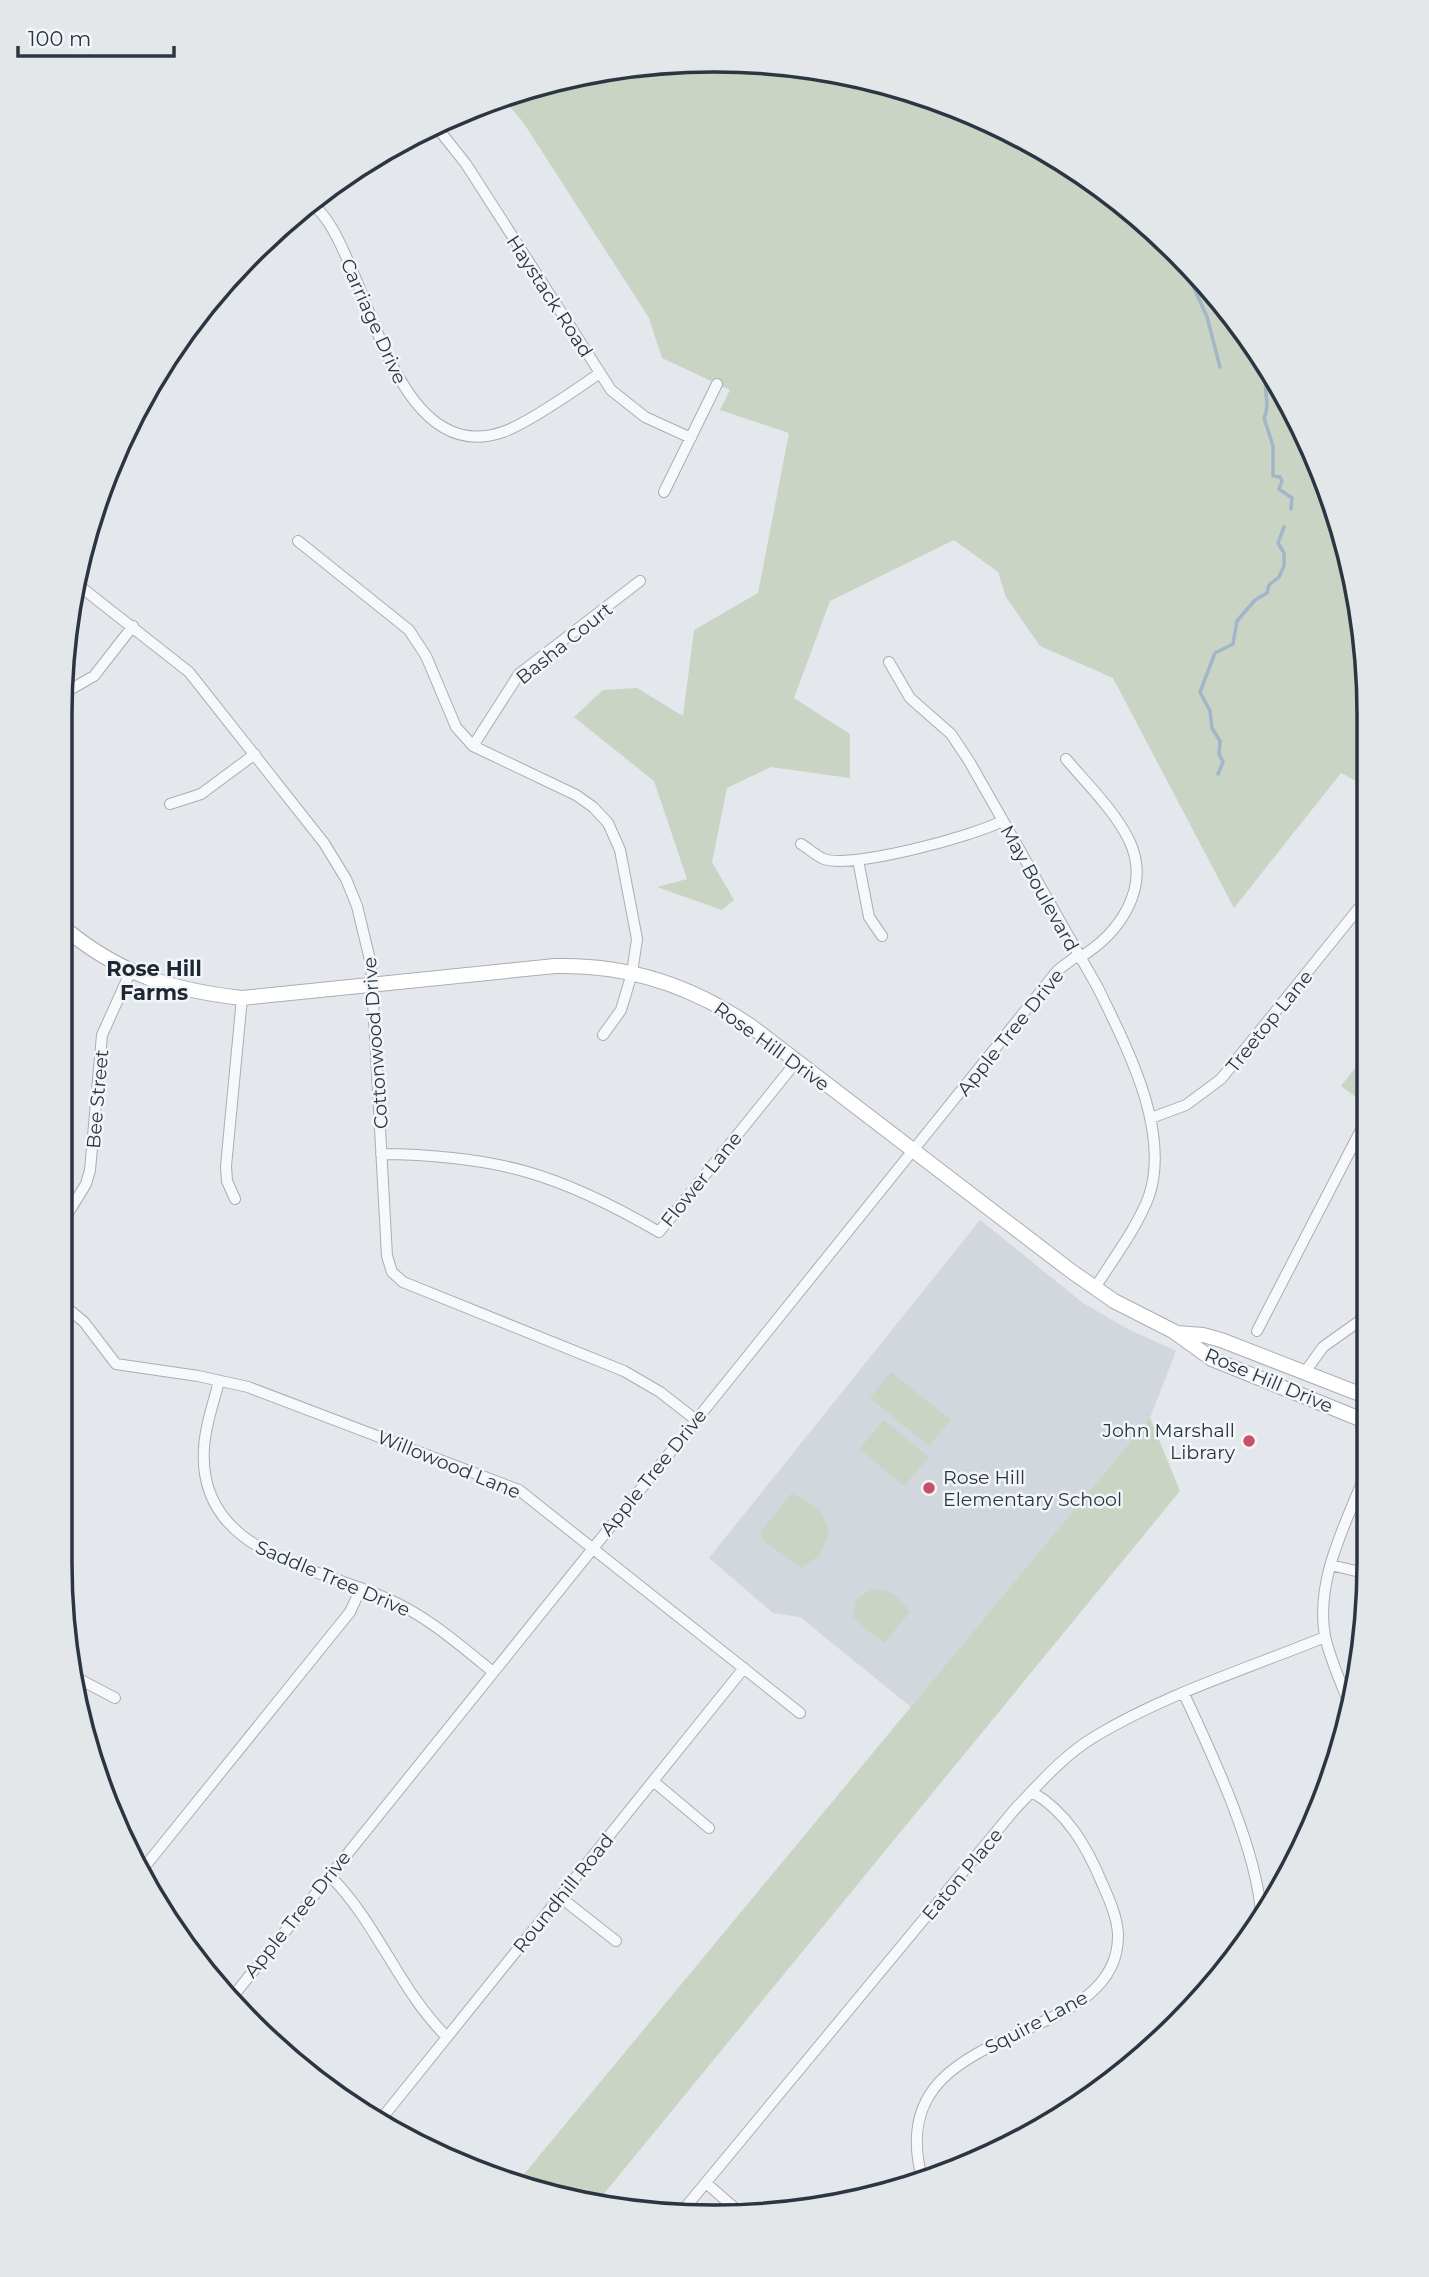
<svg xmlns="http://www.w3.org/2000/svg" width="1429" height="2277" font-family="Montserrat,sans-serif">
<rect width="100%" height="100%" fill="#e4e7eb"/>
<!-- built -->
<path fill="#d2d6dd" d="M980,1220l103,83 43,25 50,23 -26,67 -239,289 -111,-90 -27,-4 -64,-55z"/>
<!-- green -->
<path fill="#cad4c5" d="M758,61l126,21 121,45 109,68 120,120 68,109 45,121 21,126v116l-27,-14 -107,135 -121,-230 -73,-32 -34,-49 -8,-25 -44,-32 -124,61 -36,97 56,36v44l-79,-11 -44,21 -15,74 22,38 -12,10 -65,-23 30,-8 -33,-98 -80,-64 29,-27 34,-2 46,28 11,-86 64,-37 31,-160 -69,-23 10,-20 -68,-32 -13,-40 -126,-196 -22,-26 128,-31z
M1366,1054v32l-9,12 -16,-12z
M891,1372l60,48 -22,26 -59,-48z
M1150,1418l30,73 -582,710 -83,-16z
M884,1420l45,37 -25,29 -45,-37z
M792,1493l28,17 9,22 -9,23 -19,13 -40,-29v-8z
M871,1589c20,0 28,8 39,23l-26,31 -32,-26 5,-18z"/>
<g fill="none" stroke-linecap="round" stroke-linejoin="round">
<!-- stream -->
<path stroke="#a1b7c9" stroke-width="3.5" d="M1190,271l-1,6 18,40 13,50
M1269,371c-9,16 3,31 -5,47l9,28v30l7,1 2,4 -3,8 13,9 -1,11
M1218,774l5,-12 -4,-8 1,-13 -8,-13 -2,-17 -10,-19 15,-39 18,-9 4,-23 18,-21 12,-7 2,-8 10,-8 5,-11v-13l-6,-10 6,-16"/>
<defs>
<path id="street" d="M435,125l31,39 145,226 34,27 46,21
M310,202c22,17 33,48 44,73 26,59 60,188 149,157 24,-8 74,-43 97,-59
M664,492l53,-108
M298,541l111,89 17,26 30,71 17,19 103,49 17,12 15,16 12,27 17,89 -5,34 -11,37 -18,25
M77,584l112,88 135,171 22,36 11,27 14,58 16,292 5,16 11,10 221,89 36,21 36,28
M889,662l21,36 41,36 18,27 129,227c28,58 73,142 51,208 -12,32 -36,63 -54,92
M73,688l21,-12 39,-50
M473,746l46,-72 121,-93
M1066,759c22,26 48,51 63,81 23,48 -10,94 -50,118
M170,804l31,-10 54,-40
M801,844c7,4 15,12 23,15 28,10 150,-23 178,-38
M858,860l11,57 13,19
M1151,1118l35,-13 35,-26 146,-181
M381,1154c115,1 179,20 278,78l137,-170
M235,1199l-8,-18 -1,-15 16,-168
M62,1223l24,-39 4,-14 12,-135 28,-62
M61,1303l23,19 32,42 82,12 50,11 271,103 281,223
M1257,1331l109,-211
M1305,1372l18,-25 42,-30
M219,1381c-5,21 -14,44 -15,67 -7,106 111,118 184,151 39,17 72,46 105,73
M1331,1565l33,8
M79,1679l36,19
M1184,1694c28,60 73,155 77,220
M1349,1703c-9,-22 -19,-44 -24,-67 -10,-55 20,-111 40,-161
M653,1781l56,47
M142,1870l208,-258 11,-24
M329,1875c48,47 70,115 118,162
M560,1897l56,44
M234,1995l824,-1025 20,-15
M382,2118l362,-450
M922,2178c-44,-163 199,-125 196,-244 -1,-18 -9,-35 -16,-51 -15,-36 -35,-71 -70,-91
M706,2183l31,27
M679,2215l336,-406c25,-26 48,-53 79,-72 71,-43 155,-69 231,-100"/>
<path id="secondary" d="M63,927c56,47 108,63 179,71l313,-32c73,-2 138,20 197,61l319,244 43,30 59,30 39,28 153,62
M1176,1333l27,2 18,5 144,56"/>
</defs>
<!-- street casing -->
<use href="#street" stroke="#a9aeb5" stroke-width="12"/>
<!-- secondary casing -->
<use href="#secondary" stroke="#a9aeb5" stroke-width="16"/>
<!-- street -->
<use href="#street" stroke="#f6f8f9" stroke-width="10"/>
<!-- secondary -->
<use href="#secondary" stroke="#fff" stroke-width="14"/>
</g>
<!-- markers -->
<g fill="#c9506a" stroke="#f3f6f8" stroke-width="2.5">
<circle cx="1249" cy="1441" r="7"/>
<circle cx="929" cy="1488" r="7"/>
</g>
<g text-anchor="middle" stroke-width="5" stroke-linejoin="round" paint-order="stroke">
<!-- street labels -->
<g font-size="19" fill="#2c3643" stroke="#f3f6f8">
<text transform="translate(550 296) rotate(57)" y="7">Haystack Road</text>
<text transform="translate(374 321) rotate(66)" y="7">Carriage Drive</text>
<text transform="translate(564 643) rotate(-39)" y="7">Basha Court</text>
<text transform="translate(1040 888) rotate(61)" y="7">May Boulevard</text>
<text transform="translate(1269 1021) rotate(-51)" y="7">Treetop Lane</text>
<text transform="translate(1010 1032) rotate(-51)" y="7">Apple Tree Drive</text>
<text transform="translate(375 1043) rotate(-94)" y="7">Cottonwood Drive</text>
<text transform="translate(772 1046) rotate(36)" y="7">Rose Hill Drive</text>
<text transform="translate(97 1099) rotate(-85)" y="7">Bee Street</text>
<text transform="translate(701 1179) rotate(-51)" y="7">Flower Lane</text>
<text transform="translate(1269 1380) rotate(23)" y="7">Rose Hill Drive</text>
<text transform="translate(449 1464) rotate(22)" y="7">Willowood Lane</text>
<text transform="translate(653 1472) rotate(-51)" y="7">Apple Tree Drive</text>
<text transform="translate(333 1578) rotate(23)" y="7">Saddle Tree Drive</text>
<text transform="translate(962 1874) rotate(-50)" y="7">Eaton Place</text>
<text transform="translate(563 1893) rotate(-51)" y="7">Roundhill Road</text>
<text transform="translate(297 1914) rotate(-51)" y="7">Apple Tree Drive</text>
<text transform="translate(1036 2022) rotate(-28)" y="7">Squire Lane</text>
</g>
<!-- poi labels -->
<g font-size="19" fill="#2c3643" stroke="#f3f6f8" text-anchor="end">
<text x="1235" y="1437">John Marshall<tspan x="1235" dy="22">Library</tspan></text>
<text x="943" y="1484" text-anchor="start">Rose Hill<tspan x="943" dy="22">Elementary School</tspan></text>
</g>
<!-- neighbourhood labels -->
<g font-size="21" font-weight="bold" fill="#1e2734" stroke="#f3f6f8">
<text x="154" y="976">Rose Hill<tspan x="154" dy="24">Farms</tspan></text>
</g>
</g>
<!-- crop -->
<path d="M0 0H1429V2277H0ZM714 72H715A642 642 0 0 1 1357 714V1563A642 642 0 0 1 715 2205H714A642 642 0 0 1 72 1563V714A642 642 0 0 1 714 72Z" fill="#e3e7ea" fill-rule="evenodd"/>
<path fill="none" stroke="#2c3643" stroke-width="3.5" d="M714 72H715A642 642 0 0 1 1357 714V1563A642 642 0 0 1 715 2205H714A642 642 0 0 1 72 1563V714A642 642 0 0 1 714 72Z"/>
<!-- scale -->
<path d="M18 46v10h156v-10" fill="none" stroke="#2c3643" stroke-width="3.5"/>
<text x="28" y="46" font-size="21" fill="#2c3643" stroke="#f3f6f8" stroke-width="5" paint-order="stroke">100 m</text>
</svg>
